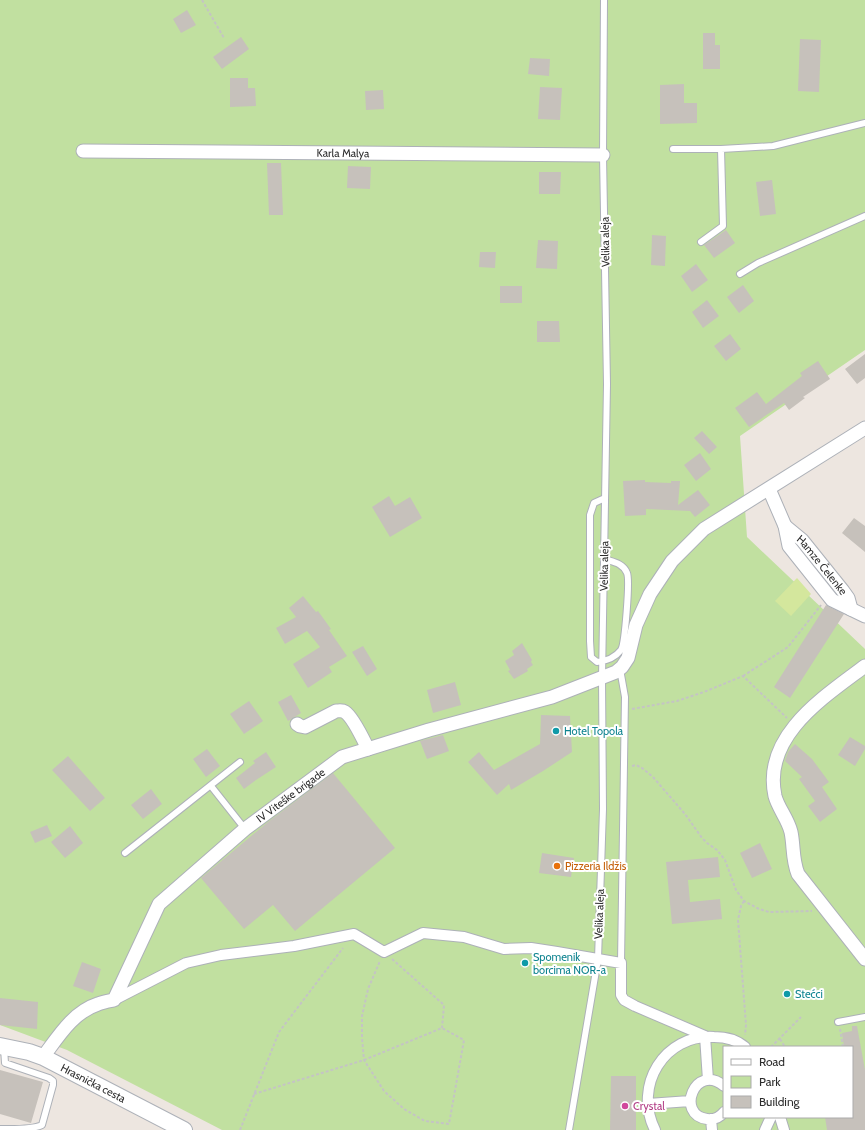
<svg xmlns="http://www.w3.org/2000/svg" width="865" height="1130" font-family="Cabin,sans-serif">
<rect width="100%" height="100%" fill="#ede6e0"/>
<!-- green -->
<path fill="#c1e0a0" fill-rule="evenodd" d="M0,0h865v350l-125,86 7,101 118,112v481h-643l-155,-80 -67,-25zM724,1047h128v70h-128z"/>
<!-- pitch -->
<path fill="#d4e79d" d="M797,578l14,16 -20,22 -16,-15z"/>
<!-- building -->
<path fill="#c6c1bb" d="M187,10l9,15 -15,8 -8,-14z
M703,33h12v12h5v24h-17z
M241,37l8,12 -27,20 -9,-12z
M800,39l21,1 -2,52 -21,-1z
M530,58l20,1 -1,17 -21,-2z
M230,78h18v10h7l1,18 -26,1z
M684,84v19h13v20l-37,1v-39z
M540,87l22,1 -2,32 -22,-1z
M383,90l1,19 -18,1 -1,-19z
M267,163h14l2,52h-14z
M348,166l23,1 -1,22 -23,-1z
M539,172h22l-1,22h-21z
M772,180l4,34 -16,2 -4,-34z
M726,230l9,13 -21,15 -10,-13z
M652,235l14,1 -1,30 -14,-1z
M538,240l20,1 -1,28 -21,-1z
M480,252h16l-1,16 -16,-1z
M696,264l12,16 -16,12 -11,-16z
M743,285l11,16 -15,12 -12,-16z
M500,286h22v17h-22z
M707,300l12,16 -16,12 -11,-16z
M537,321h22l1,21h-23z
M730,334l11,15 -15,12 -12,-15z
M865,354v24l-8,6 -12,-15z
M818,361l12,18 -27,18 2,1 -16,12 -5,-7 -35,24 -14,-19 22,-16 9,12 36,-28 -2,-3z
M702,431l15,16 -8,7 -15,-16z
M700,453l11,16 -15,12 -12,-16z
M645,480v2l26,1v-2h9l-2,24 20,-15 12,15 -15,12 -5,-6 -44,-2v6l-21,1 -2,-35z
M389,496l6,10 15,-9 12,21 -32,19 -18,-30z
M854,518l11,8v26l-23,-19z
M303,596l13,16 2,-1 13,18 -2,1 18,26 -18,11 3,5 -24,16 -15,-24 27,-17 -13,-16 -22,13 -9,-16 20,-11 -7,-9z
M826,605l18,9 -54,84 -16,-11z
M522,643l10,17 -1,2 2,3 -6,4 1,2 -14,8 -6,-8 2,-1 -5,-9 9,-6 -2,-4z
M363,646l14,23 -10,7 -15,-24z
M455,682l6,23 -28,8 -6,-23z
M291,695l10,18 -13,8 -10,-19z
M249,701l14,20 -19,13 -14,-20z
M541,715l29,1 2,36 -29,19 -32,19 -2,-6 -12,11 -29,-33 11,-10 15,18 46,-26z
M443,735l6,16 -22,8 -7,-18z
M850,737l15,9v3l-10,17 -17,-11z
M795,744l17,15 17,23 -7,5 15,22 -17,13 -12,-16 7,-5 -16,-22 3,-2 -17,-16 3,-9z
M207,749l13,17 -14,11 -13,-18z
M266,752l10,15 -20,13 -12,9 -8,-11 19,-15 -2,-2z
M68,756l37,42 -15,13 -38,-41z
M333,773l62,75 -100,83 -22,-26 -29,24 -43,-51 67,-56z
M151,789l11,15 -19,15 -12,-14z
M47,825l5,11 -17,7 -5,-11z
M70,826l13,17 -18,15 -14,-16z
M760,843l12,26 -20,9 -12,-25z
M542,853l32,5 -3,19 -32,-4z
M718,857l2,20 -32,3 2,22 30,-3 2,20 -50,5 -6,-62z
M82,962l19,7 -8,24 -20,-7z
M0,998l38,4 -1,27 -37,-4z
M852,1026h5l8,44v60h-38l-2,-13h27v-70h-8l-2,-14 10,-2z
M0,1070l43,12 -12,41 -31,-9z
M611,1076h25v54h-26z"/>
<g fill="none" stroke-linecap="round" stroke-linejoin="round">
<defs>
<path id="service" d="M673,149h48l52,-3 92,-23
M701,242l22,-16 -2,-77
M740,274l18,-11 107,-47
M604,559c9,3 19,4 23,14 3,7 -2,71 -6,77 -6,8 -15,11 -24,12l-6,-5 -1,-16v-126l4,-12 11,-5
M620,669l5,28 -4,266
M211,786l34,43
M125,853l115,-91
M838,1022l27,-5
M0,1129c12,0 32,1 42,-4l11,-40v-4l-4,-3 -44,-15 -1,-15
M569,1130l29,-171 5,-150 -1,-131 5,-294 -4,-229 1,-155"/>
<path id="pedestrian" d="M114,1000l72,-37 35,-8 73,-9 60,-12 30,18 39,-19 41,4 40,12 27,-1 26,4 64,11v32l3,5 11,6 70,30 3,44
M724,1086c-29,-24 -49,29 -17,33 7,1 13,-2 17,-7
M648,1104l42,-3
M780,1117l4,13
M711,1119l1,11
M655,1130c-22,-44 9,-96 59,-93 11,0 23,3 31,10
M765,1130l6,-13"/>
<g id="minor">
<path id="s1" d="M83,151l520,4"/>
<path d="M769,489l16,37 4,20 43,54 33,16"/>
<path id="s2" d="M785,526l17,14 41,51 5,7 3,11"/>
<path d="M865,666c-41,31 -103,70 -90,130 3,12 13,23 16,36 3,14 1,27 7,42l67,85"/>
<path d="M297,724l3,2 5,1 31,-16c3,0 6,-1 9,1 8,5 19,29 23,37"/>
<path id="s3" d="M43,1057c15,-20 30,-45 55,-53 5,-2 11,-3 16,-4l45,-96 86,-75 97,-72 87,-27 123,-33 64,-25 6,-5 6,-9 8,-33 14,-31 22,-33 32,-32 161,-101"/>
</g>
<g id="tertiary">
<path id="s4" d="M0,1046l29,6 14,5 141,73"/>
</g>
</defs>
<!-- service casing -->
<use href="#service" stroke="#adb1b8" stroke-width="8"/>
<!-- pedestrian casing -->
<use href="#pedestrian" stroke="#adb1b8" stroke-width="12"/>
<!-- minor casing -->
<use href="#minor" stroke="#adb1b8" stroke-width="15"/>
<!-- tertiary casing -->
<use href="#tertiary" stroke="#adb1b8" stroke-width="18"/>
<!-- path -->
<path stroke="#c4c4c4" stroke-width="2" stroke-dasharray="3 2" stroke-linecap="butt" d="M202,0l22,38
M743,676l45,-29 33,-42
M632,709l45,-8 27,-9 39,-16 44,42
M632,766l4,-1 6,3 11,9 32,37 17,24 5,5 10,7 8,10 11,30 8,11 15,8 10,3 43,-1
M744,901l-3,5 -3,14 8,105 -1,10
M392,959l52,46 -2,23
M840,1029l3,18
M780,1039l5,8
M771,1047l30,-30
M254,1094l110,-34 78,-32 22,12 -15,84 -24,-3 -21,-12 -20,-18 -20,-31 -2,-22v-22l6,-27 12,-28
M240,1130l39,-98 64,-84"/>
<!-- service -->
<use href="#service" stroke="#fff" stroke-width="6"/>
<!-- pedestrian -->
<use href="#pedestrian" stroke="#fff" stroke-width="10"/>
<!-- minor -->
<use href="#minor" stroke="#fff" stroke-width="13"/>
<!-- tertiary -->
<use href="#tertiary" stroke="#fff" stroke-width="16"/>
</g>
<!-- markers -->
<g fill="#0f9aa8" stroke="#fff" stroke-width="1.5">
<circle cx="556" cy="731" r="4"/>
<circle cx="525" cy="963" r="4"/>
<circle cx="787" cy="994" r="4"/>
</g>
<circle fill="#e8710a" stroke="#fff" stroke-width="1.5" cx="557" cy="866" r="4"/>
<circle fill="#d1479c" stroke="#fff" stroke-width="1.5" cx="625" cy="1106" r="4"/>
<g text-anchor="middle" stroke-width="4" stroke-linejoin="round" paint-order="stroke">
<!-- street labels -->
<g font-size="11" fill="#2d2d2d" stroke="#fff">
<text dy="4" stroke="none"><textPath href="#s1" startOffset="260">Karla Malya</textPath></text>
<text transform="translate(605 242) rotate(-91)" y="4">Velika aleja</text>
<text transform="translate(604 566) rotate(-89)" y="4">Velika aleja</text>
<text dy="4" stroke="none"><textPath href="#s2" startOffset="54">Hamze Čelenke</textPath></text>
<text dy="4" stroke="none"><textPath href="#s3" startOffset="371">IV Viteške brigade</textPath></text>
<text transform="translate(599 914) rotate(-88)" y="4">Velika aleja</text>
<text dy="4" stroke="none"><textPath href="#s4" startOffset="101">Hrasnička cesta</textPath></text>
</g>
<!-- culture labels -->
<g font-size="11" fill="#0d838f" stroke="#fff" text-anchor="start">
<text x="564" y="735">Hotel Topola</text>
<text x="533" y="961">Spomenik<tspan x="533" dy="13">borcima NOR-a</tspan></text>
<text x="795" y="998">Stećci</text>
</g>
<!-- food labels -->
<g font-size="11" fill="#c56008" stroke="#fff" text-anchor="start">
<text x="565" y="870">Pizzeria Ildžis</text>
</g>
<!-- hotel labels -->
<g font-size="11" fill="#b23c85" stroke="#fff" text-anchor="start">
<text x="633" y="1110">Crystal</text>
</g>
</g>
<!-- legend -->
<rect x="723" y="1046" width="130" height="72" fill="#ffffff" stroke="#ababab"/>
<rect x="731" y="1059" width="20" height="6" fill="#ffffff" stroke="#ababab"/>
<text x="759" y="1066" font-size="12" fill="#2d2d2d">Road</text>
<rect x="731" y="1076" width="20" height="12" fill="#c1e0a0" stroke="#ababab"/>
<text x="759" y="1086" font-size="12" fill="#2d2d2d">Park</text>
<rect x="731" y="1096" width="20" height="12" fill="#c6c1bb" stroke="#ababab"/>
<text x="759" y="1106" font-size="12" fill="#2d2d2d">Building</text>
</svg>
